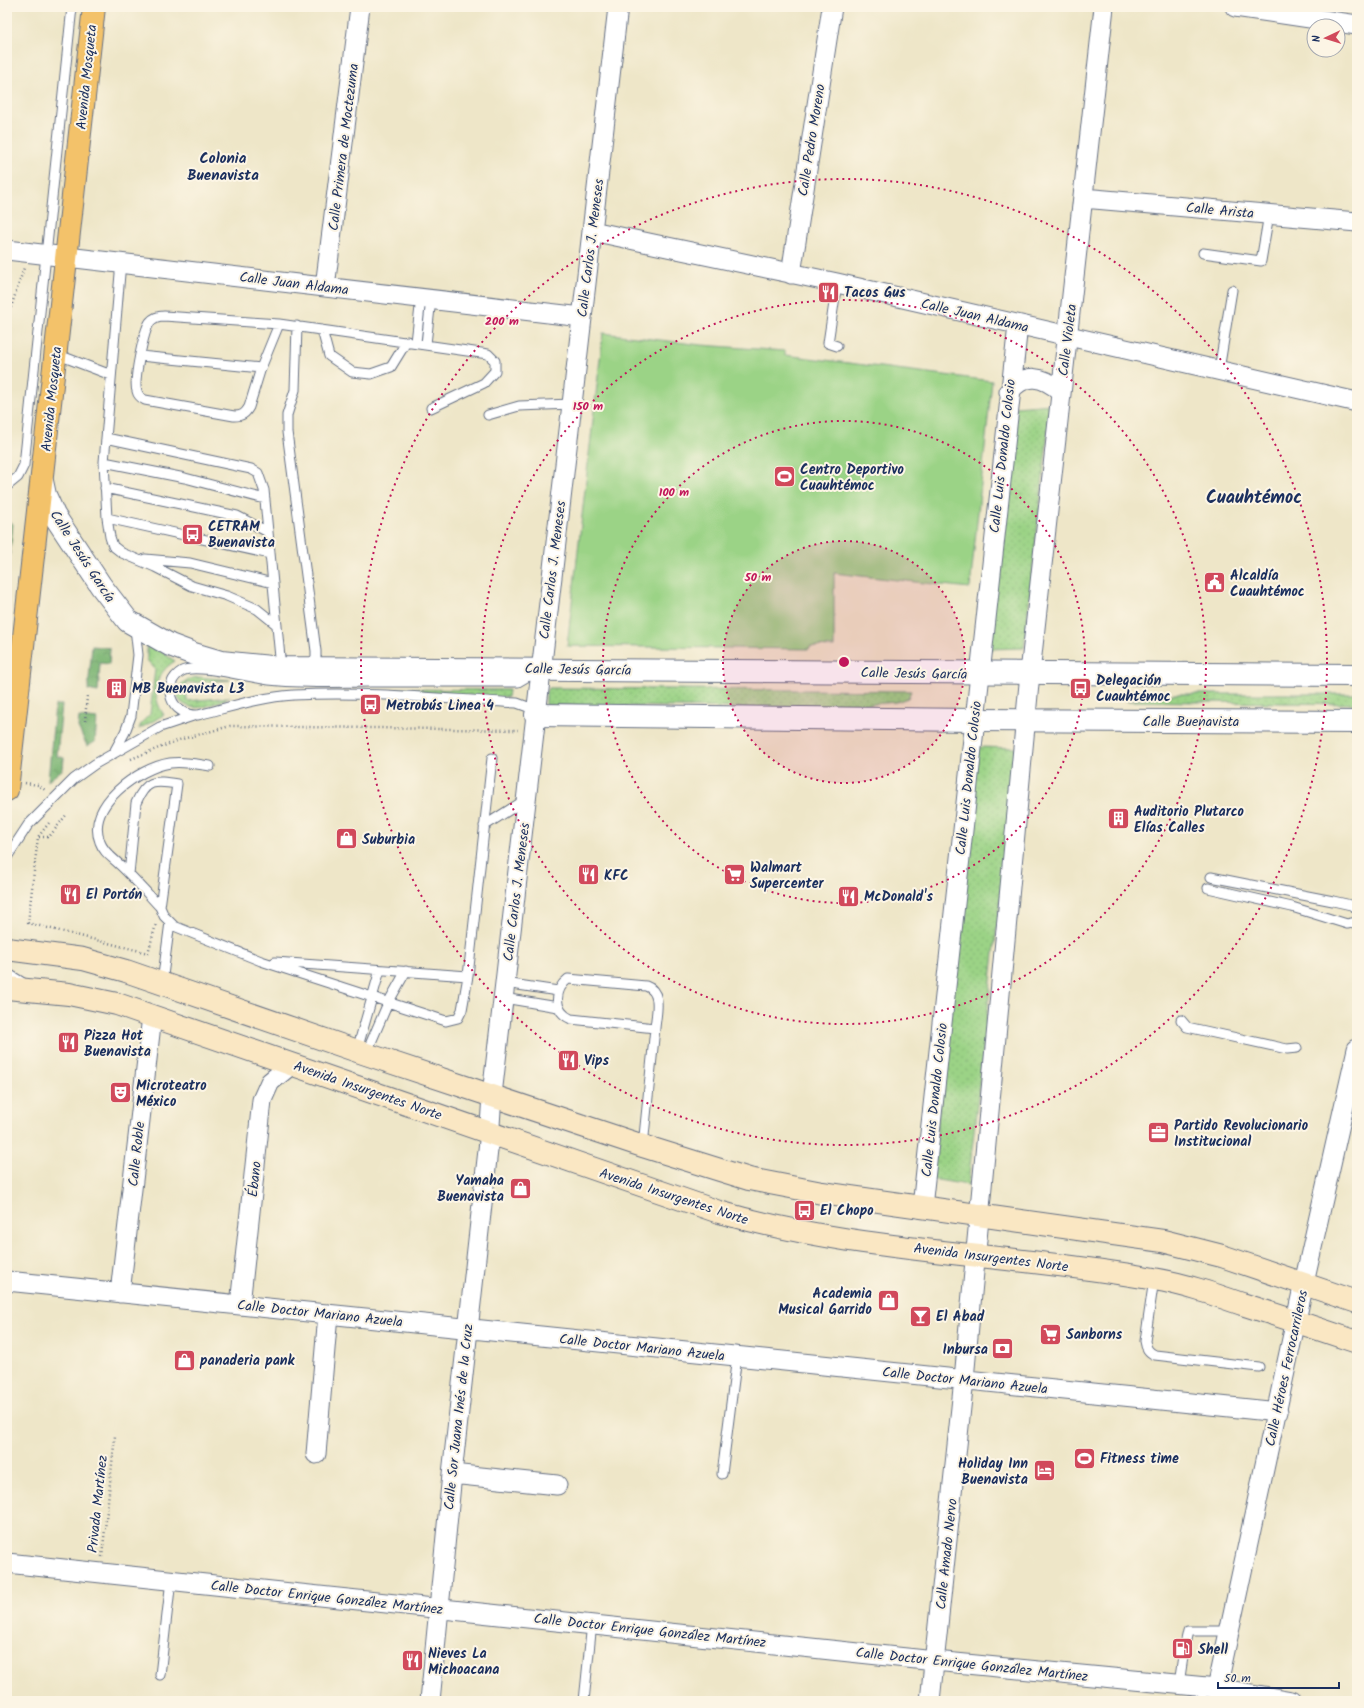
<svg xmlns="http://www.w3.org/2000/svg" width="1364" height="1708" font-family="Kalam,sans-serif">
<defs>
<pattern id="forest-crowns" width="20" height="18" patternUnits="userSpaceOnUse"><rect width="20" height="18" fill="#7cb573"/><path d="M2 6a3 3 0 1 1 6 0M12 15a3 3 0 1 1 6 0" fill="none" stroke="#659462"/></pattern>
<pattern id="garden-dots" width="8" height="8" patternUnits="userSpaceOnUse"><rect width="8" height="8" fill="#9bd386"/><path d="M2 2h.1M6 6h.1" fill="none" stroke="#85b576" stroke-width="1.8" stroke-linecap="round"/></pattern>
</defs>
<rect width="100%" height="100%" fill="#fcf5e5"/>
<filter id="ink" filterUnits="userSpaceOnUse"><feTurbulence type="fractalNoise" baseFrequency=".025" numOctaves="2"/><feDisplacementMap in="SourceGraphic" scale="8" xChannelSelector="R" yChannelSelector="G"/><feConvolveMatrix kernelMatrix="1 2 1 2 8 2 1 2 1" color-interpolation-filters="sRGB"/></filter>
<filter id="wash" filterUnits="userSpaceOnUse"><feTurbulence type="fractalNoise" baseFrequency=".012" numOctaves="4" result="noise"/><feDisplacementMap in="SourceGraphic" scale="16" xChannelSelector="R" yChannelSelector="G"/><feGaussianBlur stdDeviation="0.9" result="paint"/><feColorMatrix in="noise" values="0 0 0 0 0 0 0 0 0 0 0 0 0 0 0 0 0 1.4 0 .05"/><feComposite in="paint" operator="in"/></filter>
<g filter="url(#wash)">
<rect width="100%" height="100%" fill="#eee6c8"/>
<!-- forest -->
<path fill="url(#forest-crowns)" stroke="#4c7268" d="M7,521l6,3 -6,56z
M92,646l18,2 -1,16 -9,-1 -2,29 -10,-2z
M55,705h7l-5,51 7,2 -1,11 -15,12z
M79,717l18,2 -2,23 -8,4 -9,-19z"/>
<!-- garden -->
<path fill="url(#garden-dots)" stroke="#5b8172" d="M1051,404l-27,244 -36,1 28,-242z
M147,642l28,19c-20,12 -25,34 -11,54l-25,14 2,-6 9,-9 5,-45 -8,-9z
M198,677l32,3 -44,3 1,18 44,-4c-11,4 -28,13 -40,10 -23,-6 -15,-28 7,-30z
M549,688h5l357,3 -3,7 -12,4 -78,7 -272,-4v-14z
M399,689l110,1 -1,7 -109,-5 -2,-2z
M1174,694h183v10l-231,-3z
M976,747l41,1 -49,437 -36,-6z"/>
<!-- pitch -->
<path fill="#9bd386" stroke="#5b8172" d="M603,333l98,12 84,6v4l207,26 -22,207 -136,-15v74l-24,-1 -1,3 -242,-3z"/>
</g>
<g filter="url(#ink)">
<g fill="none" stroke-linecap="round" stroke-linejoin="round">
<defs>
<path id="service" d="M1203,253l58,8 8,-47
M121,262l-17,200 3,56 3,19 3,9 9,7 33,14 37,19 35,10 30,13 20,16
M837,283l-9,60 9,3
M279,324l-18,44 -12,39c-4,7 -7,9 -15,9l-89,-16c-4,-2 -7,-4 -8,-9 -4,-10 7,-61 13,-69 4,-5 8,-6 14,-6l115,8 209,30 7,7v10l-11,12 -53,25
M297,326l-2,64 -8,25v17l29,219v17
M322,330l7,26 23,16 19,2 20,-7 16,-26
M416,342l5,-44
M426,344l5,-45
M56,354l55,21
M140,356l121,12
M1219,370l13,-80
M488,415l31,-9 53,-2
M106,438l145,31 7,4 6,17 17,178
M104,462l81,16 80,21
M7,486l11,-9 6,-12 48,-458
M105,488l132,28 31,16
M107,518l163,36
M145,559l45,4 83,20
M530,675l-12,7c-48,0 -97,0 -146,0 -34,0 -69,2 -103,-2 -18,-2 -73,-17 -87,-9 -22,13 -12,45 16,44 32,-8 63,-18 96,-20 74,-4 150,4 223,8l11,4 8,8
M113,754l12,-22 6,-16 7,-61 -3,-27
M484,826l41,-26
M7,857l21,-32 46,-46 21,-15 65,-37 33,-11
M129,874l7,-71c10,-23 18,-23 41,-19l-17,123 4,9 10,10 87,35 185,60 12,-3 4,-8 6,-34 24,-218
M1211,877l122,24 18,4 6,4
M1208,888l84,19 55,17 10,-2
M160,907c-13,-14 -26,-29 -40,-42 -8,-8 -16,-12 -20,-23 -15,-37 39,-74 70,-79 13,-2 27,1 40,3
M275,962l193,14
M7,973l18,11
M568,979l78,7c17,6 10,28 9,42l-84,-9c-18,-8 -17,-29 -3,-40z
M162,983l8,-61
M505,983l53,8
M503,998l55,9
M1181,1020l6,7 100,22 10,-1
M357,1050l23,-80
M366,1054l22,-51 18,-32
M643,1146l12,-118
M1154,1279l-9,62c1,7 3,11 10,14l104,12
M722,1474l15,-118
M1186,1640l2,-9h42
M160,1675l11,-95
M1179,1684l4,-27
M584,1701l8,-78"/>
<path id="minor" d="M1235,7l122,18
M1083,198l274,24
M592,231l245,52 520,119
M7,250l575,67
M791,274l41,-267
M325,287l35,-280
M1009,392c16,-20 34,-16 51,-1
M922,1207l96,-882
M7,1281l1271,131
M120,1293l32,-277
M240,1305l22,-205 8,-18 22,-18
M316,1454l12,-140
M452,1474l105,11
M7,1563l928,98 282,27 75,13
M1217,1688l87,-405 53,-234
M430,1701l22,-227 37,-333 3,-46 126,-1088
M930,1701l34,-322 66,-706 74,-666"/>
<path id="tertiary" d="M42,481l3,14 9,20 47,71 27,35 42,24 24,9 27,8 60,6 1076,7
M536,715l438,5 383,2"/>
<path id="secondary" d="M7,949l76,10 43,12 240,83 277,92 106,33 73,14 341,48 59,15 135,46
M7,988l62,6 48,10 602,208c141,41 291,41 435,67 30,5 59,15 88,25 38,12 77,25 115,38"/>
<path id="primary" d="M7,790l87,-783"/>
</defs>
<!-- service casing -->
<use href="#service" stroke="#656f83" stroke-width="11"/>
<!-- minor casing -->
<use href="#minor" stroke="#656f83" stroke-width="21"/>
<!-- tertiary casing -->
<use href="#tertiary" stroke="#656f83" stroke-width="24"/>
<!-- secondary casing -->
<use href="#secondary" stroke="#656f83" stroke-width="24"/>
<!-- primary casing -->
<use href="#primary" stroke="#656f83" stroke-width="24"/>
<!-- path -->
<path stroke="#656f83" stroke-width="2.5" stroke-dasharray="1 3" stroke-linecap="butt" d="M7,319l17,-51
M7,512l4,4
M85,721l2,-25
M131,759l48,-19 51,-14 288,4
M25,783l13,2 7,5
M49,823l-11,14 -10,86 120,30 8,-29
M39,837h10l18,-23
M102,1557l13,-121"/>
<!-- service -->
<use href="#service" stroke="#fff" stroke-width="9"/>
<!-- minor -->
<use href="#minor" stroke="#fff" stroke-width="19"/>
<!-- tertiary -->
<use href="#tertiary" stroke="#fff" stroke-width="22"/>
<!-- secondary -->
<use href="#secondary" stroke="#fae7c3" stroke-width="22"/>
<!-- primary -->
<use href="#primary" stroke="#f3c26a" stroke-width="22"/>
</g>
</g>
<!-- distance rings -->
<circle cx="844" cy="662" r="121" fill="#c2185b" fill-opacity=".12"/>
<g fill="none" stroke="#c2185b" stroke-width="2" stroke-dasharray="2 4">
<circle cx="844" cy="662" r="121"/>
<circle cx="844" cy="662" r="241"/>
<circle cx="844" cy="662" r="362"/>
<circle cx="844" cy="662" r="483"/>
</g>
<!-- icons -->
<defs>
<symbol id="restaurant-square" viewBox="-11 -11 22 22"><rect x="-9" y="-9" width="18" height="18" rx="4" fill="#d1495b" stroke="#fcf5e5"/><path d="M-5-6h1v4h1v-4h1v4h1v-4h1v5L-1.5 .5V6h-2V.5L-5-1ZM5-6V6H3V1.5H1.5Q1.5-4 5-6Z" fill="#fff"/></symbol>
<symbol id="stadium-square" viewBox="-11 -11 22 22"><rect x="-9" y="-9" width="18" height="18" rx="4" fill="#d1495b" stroke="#fcf5e5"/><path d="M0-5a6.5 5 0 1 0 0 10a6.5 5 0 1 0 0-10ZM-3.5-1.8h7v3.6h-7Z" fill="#fff"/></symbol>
<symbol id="bus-square" viewBox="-11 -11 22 22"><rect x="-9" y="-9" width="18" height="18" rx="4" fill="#d1495b" stroke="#fcf5e5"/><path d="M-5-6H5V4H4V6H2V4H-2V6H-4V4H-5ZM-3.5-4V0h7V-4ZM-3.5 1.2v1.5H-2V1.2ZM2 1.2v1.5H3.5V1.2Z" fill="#fff"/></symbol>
<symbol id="civic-square" viewBox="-11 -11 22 22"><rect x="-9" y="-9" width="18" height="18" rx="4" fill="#d1495b" stroke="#fcf5e5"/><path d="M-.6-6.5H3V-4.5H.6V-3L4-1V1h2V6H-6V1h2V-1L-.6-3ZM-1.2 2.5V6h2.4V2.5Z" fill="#fff"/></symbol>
<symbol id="building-square" viewBox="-11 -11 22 22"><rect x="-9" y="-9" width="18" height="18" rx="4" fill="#d1495b" stroke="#fcf5e5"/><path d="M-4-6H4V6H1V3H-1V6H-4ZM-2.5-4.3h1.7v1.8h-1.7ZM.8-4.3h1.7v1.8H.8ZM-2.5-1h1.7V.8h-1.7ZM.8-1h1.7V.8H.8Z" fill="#fff"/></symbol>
<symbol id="shop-square" viewBox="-11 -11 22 22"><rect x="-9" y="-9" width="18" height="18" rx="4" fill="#d1495b" stroke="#fcf5e5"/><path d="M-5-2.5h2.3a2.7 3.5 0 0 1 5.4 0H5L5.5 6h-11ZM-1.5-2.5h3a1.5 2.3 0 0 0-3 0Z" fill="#fff"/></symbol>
<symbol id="supermarket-square" viewBox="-11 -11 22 22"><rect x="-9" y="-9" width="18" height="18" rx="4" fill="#d1495b" stroke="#fcf5e5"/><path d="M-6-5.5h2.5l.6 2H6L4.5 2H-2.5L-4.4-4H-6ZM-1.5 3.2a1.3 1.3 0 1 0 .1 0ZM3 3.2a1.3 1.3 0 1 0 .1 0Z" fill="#fff"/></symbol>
<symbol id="theatre-square" viewBox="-11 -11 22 22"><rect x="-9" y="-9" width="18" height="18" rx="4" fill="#d1495b" stroke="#fcf5e5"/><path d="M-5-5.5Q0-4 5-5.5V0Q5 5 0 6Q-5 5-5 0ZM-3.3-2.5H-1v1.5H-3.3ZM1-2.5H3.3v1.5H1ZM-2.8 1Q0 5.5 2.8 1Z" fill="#fff"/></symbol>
<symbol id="office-square" viewBox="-11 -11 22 22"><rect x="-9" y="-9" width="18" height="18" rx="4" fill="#d1495b" stroke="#fcf5e5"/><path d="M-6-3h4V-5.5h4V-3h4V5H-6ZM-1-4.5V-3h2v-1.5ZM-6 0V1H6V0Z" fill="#fff"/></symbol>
<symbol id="bar-square" viewBox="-11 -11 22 22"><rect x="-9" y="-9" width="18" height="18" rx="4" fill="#d1495b" stroke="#fcf5e5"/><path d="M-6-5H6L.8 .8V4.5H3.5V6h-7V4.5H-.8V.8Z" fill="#fff"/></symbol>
<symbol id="bank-square" viewBox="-11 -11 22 22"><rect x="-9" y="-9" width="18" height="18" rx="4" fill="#d1495b" stroke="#fcf5e5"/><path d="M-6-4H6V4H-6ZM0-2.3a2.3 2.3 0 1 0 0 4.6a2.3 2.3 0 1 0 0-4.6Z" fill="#fff"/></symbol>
<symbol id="hotel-square" viewBox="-11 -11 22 22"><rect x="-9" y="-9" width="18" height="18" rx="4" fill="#d1495b" stroke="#fcf5e5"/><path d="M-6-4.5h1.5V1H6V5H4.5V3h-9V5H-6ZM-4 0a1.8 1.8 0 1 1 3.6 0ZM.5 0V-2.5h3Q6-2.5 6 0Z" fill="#fff"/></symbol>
<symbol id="fuel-square" viewBox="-11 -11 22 22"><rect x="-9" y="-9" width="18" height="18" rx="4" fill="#d1495b" stroke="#fcf5e5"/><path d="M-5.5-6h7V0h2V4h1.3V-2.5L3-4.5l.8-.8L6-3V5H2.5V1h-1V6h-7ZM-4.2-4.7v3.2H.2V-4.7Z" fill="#fff"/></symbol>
</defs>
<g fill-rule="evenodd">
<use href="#restaurant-square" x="816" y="280" width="25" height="25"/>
<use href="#stadium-square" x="772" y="464" width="25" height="25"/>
<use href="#bus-square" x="180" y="522" width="25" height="25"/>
<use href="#civic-square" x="1202" y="570" width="25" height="25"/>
<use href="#building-square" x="104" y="676" width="25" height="25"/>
<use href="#bus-square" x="1068" y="676" width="25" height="25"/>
<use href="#bus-square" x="358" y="692" width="25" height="25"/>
<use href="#building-square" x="1106" y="806" width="25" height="25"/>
<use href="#shop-square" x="334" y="826" width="25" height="25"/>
<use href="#restaurant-square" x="576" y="862" width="25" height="25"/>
<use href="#supermarket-square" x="722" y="862" width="25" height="25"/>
<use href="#restaurant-square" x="58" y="882" width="25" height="25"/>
<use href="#restaurant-square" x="836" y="884" width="25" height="25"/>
<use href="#restaurant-square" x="56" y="1030" width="25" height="25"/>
<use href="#restaurant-square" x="556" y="1048" width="25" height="25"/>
<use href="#theatre-square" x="108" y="1080" width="25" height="25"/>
<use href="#office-square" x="1146" y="1120" width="25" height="25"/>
<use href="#shop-square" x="508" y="1176" width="25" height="25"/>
<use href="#bus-square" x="792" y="1198" width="25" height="25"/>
<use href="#shop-square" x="876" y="1288" width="25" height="25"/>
<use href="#bar-square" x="908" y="1304" width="25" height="25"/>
<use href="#supermarket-square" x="1038" y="1322" width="25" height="25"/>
<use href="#bank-square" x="990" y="1336" width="25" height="25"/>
<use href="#shop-square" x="172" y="1348" width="25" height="25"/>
<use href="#stadium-square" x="1072" y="1446" width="25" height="25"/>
<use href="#hotel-square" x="1032" y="1458" width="25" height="25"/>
<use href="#fuel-square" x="1170" y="1636" width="25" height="25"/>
<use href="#restaurant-square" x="400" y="1648" width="25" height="25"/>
</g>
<g text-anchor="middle" stroke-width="4" stroke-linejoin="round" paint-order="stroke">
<!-- street labels -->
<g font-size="14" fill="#1b2f5e" stroke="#fcf5e5">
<text transform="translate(86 77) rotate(-84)" y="5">Avenida Mosqueta</text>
<text transform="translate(811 140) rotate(-81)" y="5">Calle Pedro Moreno</text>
<text transform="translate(343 147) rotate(-83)" y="5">Calle Primera de Moctezuma</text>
<text transform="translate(1220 210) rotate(5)" y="5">Calle Arista</text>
<text transform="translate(590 248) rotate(-83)" y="5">Calle Carlos J. Meneses</text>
<text transform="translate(294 283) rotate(7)" y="5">Calle Juan Aldama</text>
<text transform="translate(975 315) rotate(13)" y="5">Calle Juan Aldama</text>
<text transform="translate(1067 340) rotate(-83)" y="5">Calle Violeta</text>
<text transform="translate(51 399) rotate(-84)" y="5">Avenida Mosqueta</text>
<text transform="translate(1002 456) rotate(-84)" y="5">Calle Luis Donaldo Colosio</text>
<text transform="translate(83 556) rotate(57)" y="5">Calle Jesús García</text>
<text transform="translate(552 570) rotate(-83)" y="5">Calle Carlos J. Meneses</text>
<text transform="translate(578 669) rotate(1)" y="5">Calle Jesús García</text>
<text transform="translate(914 673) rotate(1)" y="5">Calle Jesús García</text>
<text x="1191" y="726">Calle Buenavista</text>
<text transform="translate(968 778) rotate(-84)" y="5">Calle Luis Donaldo Colosio</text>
<text transform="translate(516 892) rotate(-83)" y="5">Calle Carlos J. Meneses</text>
<text transform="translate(368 1090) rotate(19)" y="5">Avenida Insurgentes Norte</text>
<text transform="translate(934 1100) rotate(-84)" y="5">Calle Luis Donaldo Colosio</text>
<text transform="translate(136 1154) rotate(-84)" y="5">Calle Roble</text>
<text transform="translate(254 1179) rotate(-84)" y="5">Ébano</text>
<text transform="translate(674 1196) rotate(18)" y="5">Avenida Insurgentes Norte</text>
<text transform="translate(991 1257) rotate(7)" y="5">Avenida Insurgentes Norte</text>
<text transform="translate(320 1313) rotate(6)" y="5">Calle Doctor Mariano Azuela</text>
<text transform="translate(642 1347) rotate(6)" y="5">Calle Doctor Mariano Azuela</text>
<text transform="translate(1286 1368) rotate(-78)" y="5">Calle Héroes Ferrocarrileros</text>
<text transform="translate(965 1380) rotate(6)" y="5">Calle Doctor Mariano Azuela</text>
<text transform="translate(458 1417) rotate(-84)" y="5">Calle Sor Juana Inés de la Cruz</text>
<text transform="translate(97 1504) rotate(-84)" y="5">Privada Martínez</text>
<text transform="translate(946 1554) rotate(-84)" y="5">Calle Amado Nervo</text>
<text transform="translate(327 1597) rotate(6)" y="5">Calle Doctor Enrique González Martínez</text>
<text transform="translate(650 1630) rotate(6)" y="5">Calle Doctor Enrique González Martínez</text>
<text transform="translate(972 1664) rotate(6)" y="5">Calle Doctor Enrique González Martínez</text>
</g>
<!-- poi labels -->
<g font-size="14" font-weight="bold" fill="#1b2f5e" stroke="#fcf5e5" text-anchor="start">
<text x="844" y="297">Tacos Gus</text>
<text x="800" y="474">Centro Deportivo<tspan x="800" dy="16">Cuauhtémoc</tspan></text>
<text x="208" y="531">CETRAM<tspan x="208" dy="16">Buenavista</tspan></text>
<text x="1230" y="580">Alcaldía<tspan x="1230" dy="16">Cuauhtémoc</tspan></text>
<text x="1096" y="685">Delegación<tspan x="1096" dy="16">Cuauhtémoc</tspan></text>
<text x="132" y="693">MB Buenavista L3</text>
<text x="386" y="710">Metrobús Linea 4</text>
<text x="1134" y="816">Auditorio Plutarco<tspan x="1134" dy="16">Elías Calles</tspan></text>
<text x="362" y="844">Suburbia</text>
<text x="750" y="872">Walmart<tspan x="750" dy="16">Supercenter</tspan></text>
<text x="604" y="880">KFC</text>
<text x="86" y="899">El Portón</text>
<text x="864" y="901">McDonald's</text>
<text x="84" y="1040">Pizza Hot<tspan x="84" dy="16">Buenavista</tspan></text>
<text x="584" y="1065">Vips</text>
<text x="136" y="1090">Microteatro<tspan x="136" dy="16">México</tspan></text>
<text x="1174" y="1130">Partido Revolucionario<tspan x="1174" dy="16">Institucional</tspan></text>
<text x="504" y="1185" text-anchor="end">Yamaha<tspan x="504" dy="16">Buenavista</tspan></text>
<text x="820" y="1215">El Chopo</text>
<text x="872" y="1298" text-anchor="end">Academia<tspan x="872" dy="16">Musical Garrido</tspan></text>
<text x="936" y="1321">El Abad</text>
<text x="1066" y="1339">Sanborns</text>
<text x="988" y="1354" text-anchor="end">Inbursa</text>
<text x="200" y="1365">panaderia pank</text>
<text x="1100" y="1463">Fitness time</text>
<text x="1028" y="1468" text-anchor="end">Holiday Inn<tspan x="1028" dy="16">Buenavista</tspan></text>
<text x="1198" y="1654">Shell</text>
<text x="428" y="1658">Nieves La<tspan x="428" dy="16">Michoacana</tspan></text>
</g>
<!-- neighbourhood labels -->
<g font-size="15" font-weight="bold" fill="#1b2f5e" stroke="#fcf5e5">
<text x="223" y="163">Colonia<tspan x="223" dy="17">Buenavista</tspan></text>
</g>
<!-- district labels -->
<g font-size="18" font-weight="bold" fill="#1b2f5e" stroke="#fcf5e5">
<text x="1254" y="503">Cuauhtémoc</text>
</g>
</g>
<circle cx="844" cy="662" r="6" fill="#c2185b" stroke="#fcf5e5" stroke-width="2"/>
<g font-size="12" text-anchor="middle" font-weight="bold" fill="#c2185b" stroke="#fcf5e5" stroke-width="4" stroke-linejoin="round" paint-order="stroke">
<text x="502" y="325">200 m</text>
<text x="588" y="410">150 m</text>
<text x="674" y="496">100 m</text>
<text x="758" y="581">50 m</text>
</g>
<!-- margin -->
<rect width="1364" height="1708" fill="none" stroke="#fcf5e5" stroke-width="24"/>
<!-- north arrow -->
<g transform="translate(1326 38) rotate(266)"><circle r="19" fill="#fcf5e5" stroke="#a2a6af"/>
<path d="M0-3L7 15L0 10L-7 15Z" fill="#d1495b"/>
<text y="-6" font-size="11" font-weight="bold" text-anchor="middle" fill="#1b2f5e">N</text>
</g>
<!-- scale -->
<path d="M1218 1682v6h121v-6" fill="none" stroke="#1b2f5e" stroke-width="2"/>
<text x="1224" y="1682" font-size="12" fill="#1b2f5e" stroke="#fcf5e5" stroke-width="3" paint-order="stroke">50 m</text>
</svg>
